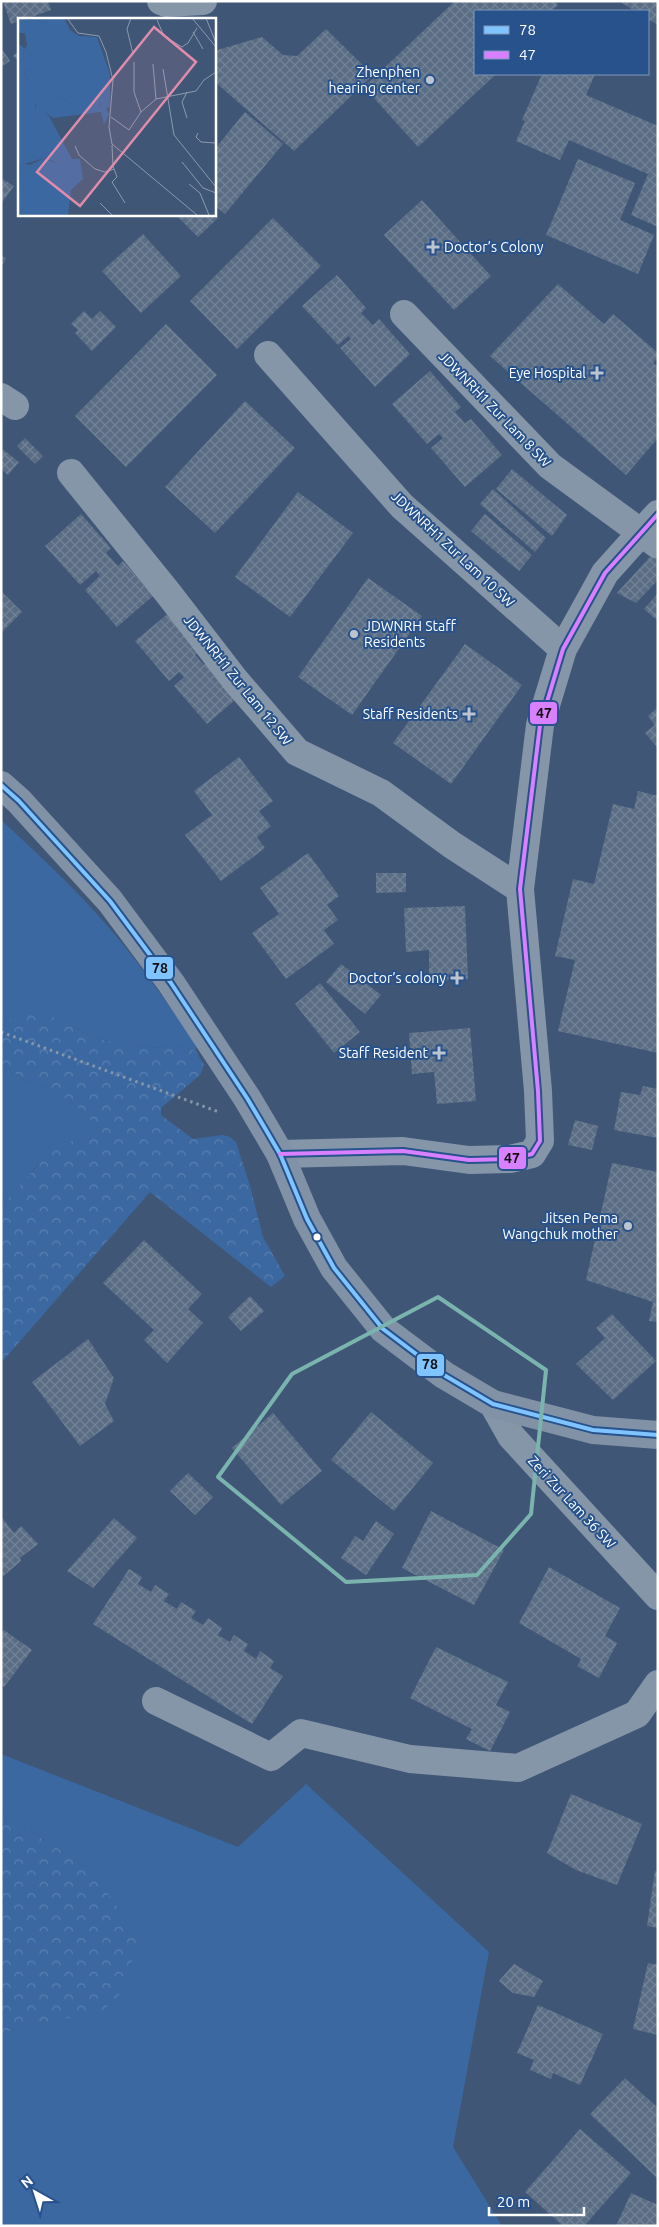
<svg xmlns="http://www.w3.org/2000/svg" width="659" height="2227" font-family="Ubuntu,sans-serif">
<defs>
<pattern id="forest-crowns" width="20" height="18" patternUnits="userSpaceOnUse" patternTransform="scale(1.25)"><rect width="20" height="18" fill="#3c68a1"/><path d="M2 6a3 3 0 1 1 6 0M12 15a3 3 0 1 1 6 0" fill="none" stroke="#597faf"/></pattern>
<pattern id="building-cross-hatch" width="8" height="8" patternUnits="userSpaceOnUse" patternTransform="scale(1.25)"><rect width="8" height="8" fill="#5a6d85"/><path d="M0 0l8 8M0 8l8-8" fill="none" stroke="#738397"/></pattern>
</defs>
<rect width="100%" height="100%" fill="#3f5676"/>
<!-- green -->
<path fill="#3c68a1" d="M1,820c33,30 66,61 96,94 37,41 68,86 100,131l-1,6 -20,-6 -16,3 -29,-2 -40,-9 -22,-13 -54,-9 -14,11z
M1,1063l21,16 25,9 23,13 29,27 -2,8 -8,5 -22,2 -31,24 -35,40z
M1,1754l237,93 68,-63 183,168 -36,195 49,79h-501v-192l18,-6 70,-160 -88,-55z"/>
<!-- forest -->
<path fill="url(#forest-crowns)" d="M22,1010h14l33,14 22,13 40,9 29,2 16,-3 20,6 8,14 -4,10 -39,33v7l32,24 30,-4 7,2 6,5 14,44 13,51 22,39 -14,11 -121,-95 -149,171v-156c16,-18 44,-53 65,-64 10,-5 21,-1 30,-7l3,-8 -29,-27 -23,-13 -25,-9 -21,-16v-37z
M1,1813l88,55 49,67 -12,54 -24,22 -83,17 -18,6z"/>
<!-- building -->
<path fill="url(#building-cross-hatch)" d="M48,1l3,9 -25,9h-7v2l-8,3 -8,-22z
M455,1h99l4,4 -7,6h-76v63h21l-78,73 -54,-60z
M619,1h39v24l-10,-6v-8h-13z
M326,29l47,46 -79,76 -80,-70v-30l48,-14 21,18 14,1z
M1,47l9,14 -9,6z
M19,51v10l-6,-5z
M542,74h53l-9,21 72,31v101l-27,-12 17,-41 -79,-34 -9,20 -44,-19 9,-20 -3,-1z
M245,112l38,32 -58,70 -11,-9v-55z
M578,159l57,24 -15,37 34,15 -16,39 -92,-39z
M1,178l13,8 -13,18z
M422,200l69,76 -37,34 -70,-75z
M175,214h38l5,4 -20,19z
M273,218l48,48 -84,83 -47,-48z
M143,234l38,42 -40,37 -39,-42z
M1,256l5,2 -5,10z
M337,275l29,33 -5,5 12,12 6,-6 31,35 -35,33 -35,-39 11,-9 -3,-3 -10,9 -36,-39z
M558,284l46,40 9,-10 45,39v4l-5,6 5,4v71l-32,37 -136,-119z
M84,311l8,8 8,-8 16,16 -24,24 -17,-18 3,-3 -7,-6z
M166,324l51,51 -91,92 -51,-51z
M430,371l31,36 -6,5 10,11 6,-4 31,36 -37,32 -34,-39 12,-10 -4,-4 -12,10 -35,-40z
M245,401l50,47 -80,85 -50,-46z
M25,438l18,18 -8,8 -18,-18z
M1,448l18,14 -11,13 -7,-6z
M512,469l55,46 -15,21 -56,-47z
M493,489l53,49 -11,14 -55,-48z
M298,492l55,41 -63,84 -55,-40z
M81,514l30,34 -5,5 12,13 5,-5 30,35 -36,31 -32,-37 15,-14 -4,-5 -16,14 -35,-39z
M485,514l47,41 -13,16 -48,-40z
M658,548v32l-22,23 -19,-10z
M368,578l54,38 -70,99 -54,-38z
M1,591l21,21 -21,21z
M658,593v28l-14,-12z
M170,612l31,37 -6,6 9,10 8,-6 30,35 -35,30 -33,-38 10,-9 -5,-5 -10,9 -34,-40z
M465,644l57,41 -71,99 -58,-41z
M658,707v41l-13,-15 10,-8 -7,-9z
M239,757l34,44 -14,10 12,15 -14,11 8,11 -44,33 -36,-46 27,-20 -18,-24z
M638,791l20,5v257l-100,-22 17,-71 -20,-4 18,-77 21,5 19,-80 21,5z
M308,853l31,43 -12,9 11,15 -14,10 10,14 -48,35 -34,-46 27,-19 -19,-26z
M376,873h30v19l-30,1z
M465,906l3,73 -39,3v-32l-23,2 -2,-44z
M341,964l40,31 -16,19 -39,-32z
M320,983l40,49 -26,21 -39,-49z
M470,1028l6,73 -39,3 -3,-32 -22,2 -3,-41z
M643,1086l15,3v49l-44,-8 7,-38 19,3z
M575,1120l23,6 -6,24 -24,-5z
M612,1163l46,9v150l-9,-1 4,-19 -67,-22z
M144,1240l58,54 -14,15 15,14 -36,40 -23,-23 10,-10 -51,-47z
M250,1296l14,15 -23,20 -13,-14z
M612,1314l44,47 -43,39 -37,-36 29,-26 -9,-10z
M88,1339l26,39 -9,26 9,17 -34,25 -48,-64z
M371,1412l62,51 -39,48 -63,-51z
M273,1413l49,58 -41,34 -49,-57z
M188,1473l25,24 -18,18 -25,-24z
M431,1511l73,39 -30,55 -72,-37z
M1,1516l13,17 7,-7 17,18 -18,14 1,3 -20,17z
M114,1518l23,20 -44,50 -26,-17z
M376,1521l18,13 -28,41 -25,-17 14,-22 8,5z
M549,1567l71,41 -15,28 12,7 -18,35 -22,-12 4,-7 -62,-36z
M129,1569l13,8 -4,7 13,8 4,-7 14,9 -5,7 13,8 4,-7 15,9 -5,7 12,7 5,-7 14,10 -4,7 12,7 4,-7 14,9 -4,7 12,8 4,-8 14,10 -4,7 13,8 -31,48 -159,-100z
M4,1630l28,20 -28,37 -3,-2v-52z
M436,1647l72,35 -12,23 14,7 -20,39 -24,-12 6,-10 -62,-31z
M571,1794l71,30 -25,61 -41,-15 -29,-17z
M655,1871h3v57l-11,-2z
M648,1963l10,2v70l-25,-6z
M514,1964l29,17 -9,16 -21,-4 -14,-12z
M538,2005l65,29 -23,51 -27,-12 -2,6 -21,-9 4,-10 -17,-7z
M625,2078l33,30v71l-68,-65z
M580,2129l51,44 -47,53h-21l-38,-34z
M631,2193l27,12v21h-42z"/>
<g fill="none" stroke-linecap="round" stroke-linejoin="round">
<!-- path -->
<path stroke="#8696a9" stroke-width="3" stroke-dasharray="2.5 4" stroke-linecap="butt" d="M1,1032l218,80"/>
<!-- street -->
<path stroke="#8696a9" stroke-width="28" d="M161,1l5,2 37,-2
M404,314l146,152 108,79
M268,355l134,151 161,143
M1,397l14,9
M71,473l97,120 67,87 62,72 84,41 71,52 68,44
M280,1154l123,-3 66,9 41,-1 22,-5 8,-13 -2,-50 -18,-202 20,-164 23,-76 42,-76 53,-59
M493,1404l18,32 147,160
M156,1701l115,56 30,-24 109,26 108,9 119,-54 21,-30"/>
<!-- secondary -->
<path stroke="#8192a6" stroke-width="28" d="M1,785l18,16 91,100 61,82 76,115 19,32 14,24 27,65 27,49 49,61 61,46 49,29 100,26 65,5"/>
<defs>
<path id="bus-1" d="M1,785l18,16 91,100 61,82 76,115 19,32 14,24 27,65 27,49 49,61 61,46 49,29 100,26 65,5"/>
<path id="bus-2" d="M280,1154l123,-3 66,9 41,-1 22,-5 8,-13 -2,-50 -18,-202 20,-164 23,-76 42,-76 53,-59"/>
</defs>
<!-- bus-1 casing -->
<use href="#bus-1" stroke="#28528c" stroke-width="8"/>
<!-- bus-2 casing -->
<use href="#bus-2" stroke="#28528c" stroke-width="8"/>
<!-- bus-1 -->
<use href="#bus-1" stroke="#80c4ff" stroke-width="4"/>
<!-- bus-2 -->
<use href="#bus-2" stroke="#d880ff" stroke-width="4"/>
</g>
<!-- marked area -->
<path fill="none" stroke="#7bb4af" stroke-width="4" stroke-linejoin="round" d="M438,1297l108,73 -15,144 -54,61 -131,7 -128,-105 74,-103z"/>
<!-- markers -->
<g fill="#bcc4cf" stroke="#28528c" stroke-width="2">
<circle cx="430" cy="80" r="5"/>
<path d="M430.5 239.5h5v5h5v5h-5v5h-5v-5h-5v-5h5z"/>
<path d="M594.5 365.5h5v5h5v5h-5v5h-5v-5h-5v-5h5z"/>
<circle cx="354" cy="634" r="5"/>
<path d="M466.5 706.5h5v5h5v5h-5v5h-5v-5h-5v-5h5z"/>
<path d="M454.5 970.5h5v5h5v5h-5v5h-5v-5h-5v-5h5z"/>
<path d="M436.5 1045.5h5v5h5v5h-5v5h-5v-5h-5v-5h5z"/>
<circle cx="628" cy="1226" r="5"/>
</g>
<circle fill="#fff" stroke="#28528c" stroke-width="2" cx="317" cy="1237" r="4.5"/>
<g text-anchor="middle" stroke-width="4" stroke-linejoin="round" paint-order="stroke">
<!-- poi labels -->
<g font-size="14" fill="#fff" stroke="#28528c" text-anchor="end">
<text x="420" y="77">Zhenphen<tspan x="420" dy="16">hearing center</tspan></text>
<text x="444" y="252" text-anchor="start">Doctor’s Colony</text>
<text x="586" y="378">Eye Hospital</text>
<text x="364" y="631" text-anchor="start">JDWNRH Staff<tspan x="364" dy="16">Residents</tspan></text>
<text x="458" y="719">Staff Residents</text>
<text x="446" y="983">Doctor’s colony</text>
<text x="428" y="1058">Staff Resident</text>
<text x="618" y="1223">Jitsen Pema<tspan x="618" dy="16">Wangchuk mother</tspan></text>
</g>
<!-- street labels -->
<g font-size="14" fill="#fff" stroke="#28528c">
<text transform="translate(495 409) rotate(46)" y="5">JDWNRH1 Zur Lam 8 SW</text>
<text transform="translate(453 549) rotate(43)" y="5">JDWNRH1 Zur Lam 10 SW</text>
<text transform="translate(238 680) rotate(51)" y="5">JDWNRH1 Zur Lam 12 SW</text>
<text transform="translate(572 1502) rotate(47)" y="5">Zeri Zur Lam 36 SW</text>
</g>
</g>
<!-- overview -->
<g transform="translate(18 18)">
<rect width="198" height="198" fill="#3f5676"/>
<path d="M13,0h33l6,12 9,6 18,1 13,37v30l-8,-10h-3l1,12h-23l-24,-13 -18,-2 -11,-18 10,-5v-9l16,-15 1,-8 -6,-15 -11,1zM18,85l13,13 23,43h8l3,20 -12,11 -3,25h-50l2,-52 10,2 14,-7 11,5 1,-26 -20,-26z" fill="#3c68a1"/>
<path d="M0,0l31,4 6,9 -4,12 -17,16v9l-10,5 11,18 12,-1 30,16h24l-3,-10 4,-2 8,10v3l-4,1 3,6 -5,11 -3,-13 -48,6 -18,-14 1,7 20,26 6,16 -4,10 -14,-5 -26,8v-123l7,6 2,-4 -2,-12h-7z" fill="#3c68a1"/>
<path fill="none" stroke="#8c9aad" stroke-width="1" d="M49,0l11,15 21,3 7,16 7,28 -4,47 3,17 85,71M113,0l-4,11 6,25M174,0l24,29M188,0l10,25M139,2l7,16 18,11 6,-4 9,-15M175,14l10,17M116,44v30l7,20M135,46l3,35M145,51l11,66 42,52M93,99l18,13 12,-18 15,-13 40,-8 8,-11 12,-8M169,100l-5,-16 5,-10M180,115l-2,4 5,5 15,1M94,127l1,21 4,11 -5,5 13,21M57,128l4,9 16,14 10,3 9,-3M164,144l21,26 13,5M171,166l11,9 9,22M82,185l12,12"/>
<path fill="#e08cad" fill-opacity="0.15" stroke="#e08cad" stroke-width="2.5" d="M136,9l42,35 -116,144 -43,-34z"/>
<rect width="198" height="198" fill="none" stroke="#fff" stroke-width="2.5"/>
</g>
<g stroke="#28528c" stroke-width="2">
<rect x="529" y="701" width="29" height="24" rx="5" fill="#d880ff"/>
<rect x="145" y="956" width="29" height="24" rx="5" fill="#80c4ff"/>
<rect x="498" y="1146" width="29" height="24" rx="5" fill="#d880ff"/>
<rect x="416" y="1353" width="29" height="24" rx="5" fill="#80c4ff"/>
</g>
<g font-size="14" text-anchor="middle" font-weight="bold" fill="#111">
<text x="544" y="718">47</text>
<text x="160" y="973">78</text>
<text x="512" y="1163">47</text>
<text x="430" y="1369">78</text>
</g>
<!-- border -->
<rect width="659" height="2227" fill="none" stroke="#ffffff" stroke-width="5"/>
<!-- legend -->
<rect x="474" y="10" width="175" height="65" fill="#28528c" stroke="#7e97ba"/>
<rect x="484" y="26" width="25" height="8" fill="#80c4ff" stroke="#7e97ba"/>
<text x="519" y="35" font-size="15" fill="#ffffff">78</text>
<rect x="484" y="51" width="25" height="8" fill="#d880ff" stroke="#7e97ba"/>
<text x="519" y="60" font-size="15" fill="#ffffff">47</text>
<!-- north arrow -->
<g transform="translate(35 2192) rotate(321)" stroke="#28528c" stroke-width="4" paint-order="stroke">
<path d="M0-4L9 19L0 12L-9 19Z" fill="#ffffff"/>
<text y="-8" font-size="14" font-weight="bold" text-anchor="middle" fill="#ffffff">N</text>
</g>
<!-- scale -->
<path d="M489 2207v8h95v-8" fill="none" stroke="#ffffff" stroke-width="2.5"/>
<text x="497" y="2207" font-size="15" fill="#ffffff" stroke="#28528c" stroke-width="4" paint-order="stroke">20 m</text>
</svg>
